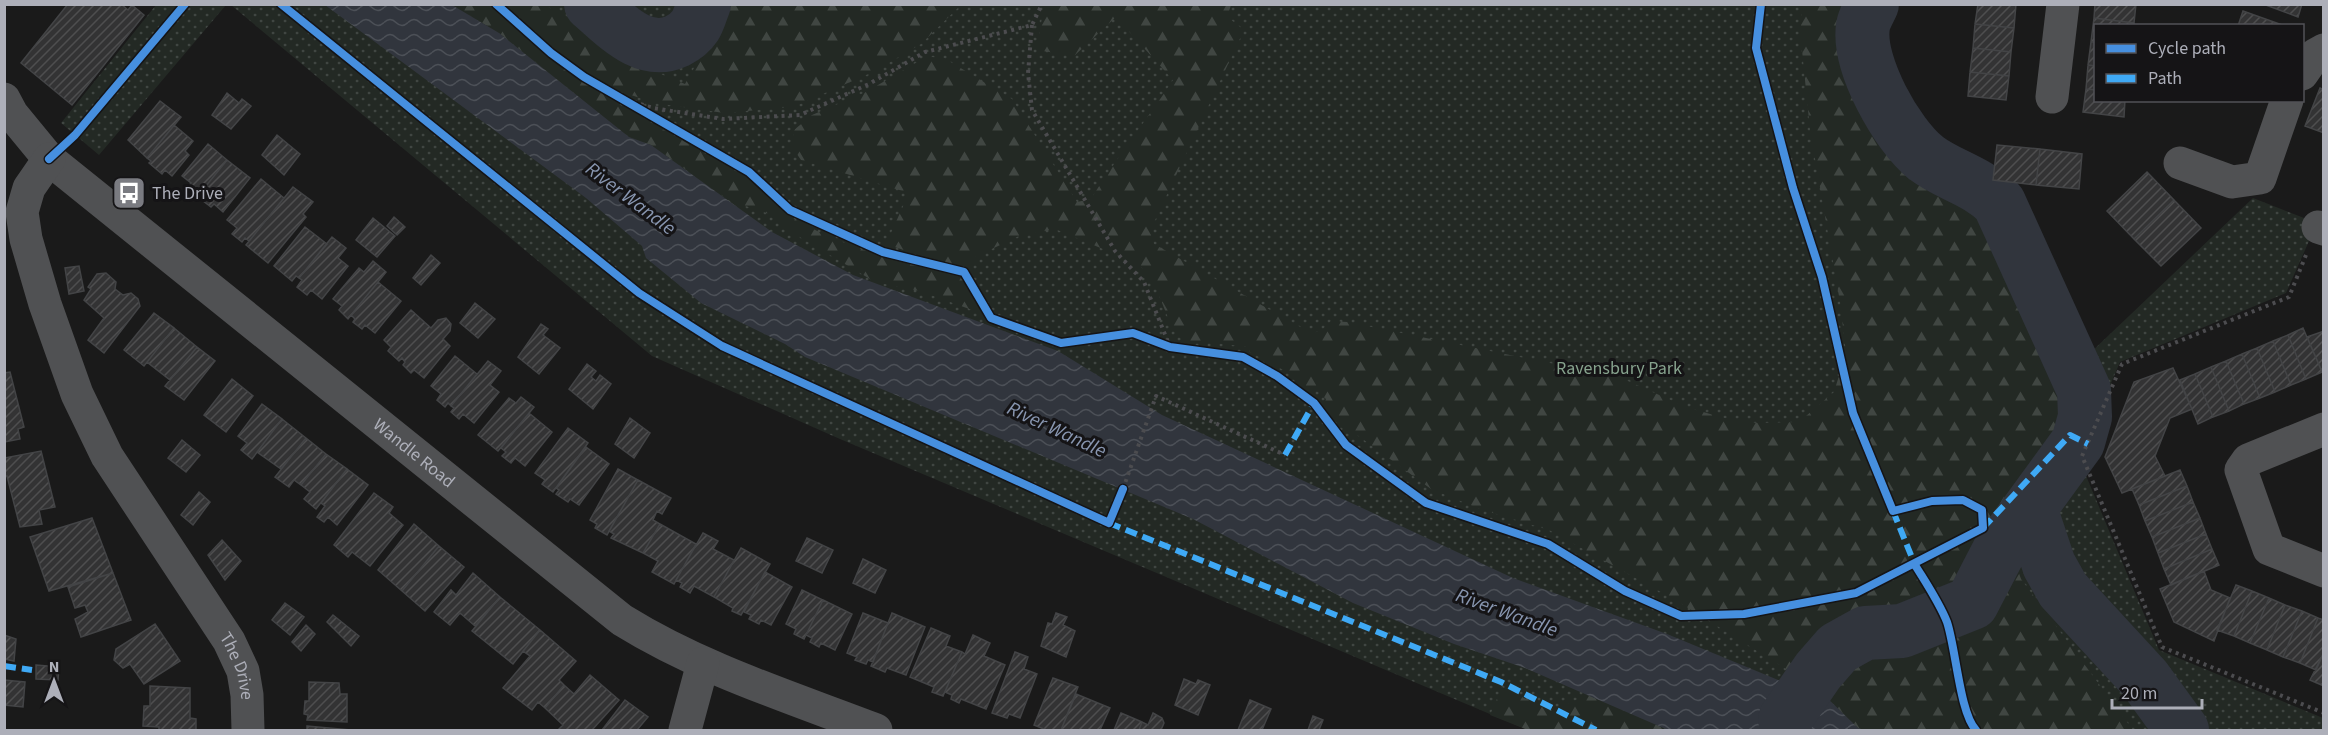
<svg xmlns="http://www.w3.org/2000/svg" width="2328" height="735" font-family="'Source Sans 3',sans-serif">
<defs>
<pattern id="grass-dots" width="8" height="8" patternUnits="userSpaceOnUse" patternTransform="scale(1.5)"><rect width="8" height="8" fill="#232924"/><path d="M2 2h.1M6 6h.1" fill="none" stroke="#404642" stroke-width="1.8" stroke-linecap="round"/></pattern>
<pattern id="forest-firs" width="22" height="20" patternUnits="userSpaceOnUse" patternTransform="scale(1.5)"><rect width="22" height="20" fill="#232924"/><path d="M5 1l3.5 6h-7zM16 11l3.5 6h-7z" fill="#404642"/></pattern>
<pattern id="water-waves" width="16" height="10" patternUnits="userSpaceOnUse" patternTransform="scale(1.5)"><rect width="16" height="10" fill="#31353d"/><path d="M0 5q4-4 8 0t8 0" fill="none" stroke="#4c5057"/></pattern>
<pattern id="building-hatch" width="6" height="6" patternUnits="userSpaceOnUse" patternTransform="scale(1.5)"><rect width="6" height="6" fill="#333334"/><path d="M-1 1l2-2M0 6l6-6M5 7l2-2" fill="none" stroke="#4e4e4f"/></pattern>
</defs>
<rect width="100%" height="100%" fill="#1a1a1a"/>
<!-- grass -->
<path fill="url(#grass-dots)" d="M156,5h70l-127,150 -38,-32z
M231,5h1649l-8,18 -2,26 12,33 35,61 12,10 63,31 13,16 86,187 -3,-32 165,-157 64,25 -31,70 -166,69 -41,97 80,191 164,68v12h-795l-688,-291 -188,-83z"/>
<!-- forest -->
<path fill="url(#forest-firs)" d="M452,5h93l106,65 34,14 38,-68 4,-11h234l-40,39 -48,28 -80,35 -69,6 -69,-10 -42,-14 -9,2 6,8 136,78 40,38 43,22 54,20 77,19 23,38 -63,-23 -45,-9 -87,-52 -18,-16 -40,-13 -79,-56 -22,-8 -130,-104z
M1050,5h181l-2,6 1,8 14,11 -94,201 4,13 157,89 10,-2 10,-10 16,1 272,55 67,30 38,11 33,5 42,-1 35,-30 12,-39 -6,-51 -30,-172 -10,-100 3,-25h77l-8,18 -2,26 12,33 35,61 12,10 63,31 13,16 87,190v26l-11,26 -56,91 -19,24 9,5 6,17 112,151h-269l-6,-2 -40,-39 -141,-88 -128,-71 -69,-21 -49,-20 -78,-57 -29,-27 2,-6 -10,-9 -5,1 -26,-20 -35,-19 -1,-5 -43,-5h-22l-11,-12 -19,-47 -15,-19 -84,-35 -36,7 -44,21 -6,10 -30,-5 -53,-18 23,-51 -108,-33 -9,-13 2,-17 18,-15 54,-23 53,-31 13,-4 12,1 68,41 65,103 14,-3c25,-41 55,-78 82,-119l-57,-63 -42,39 -37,-6 5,-33z
M1502,687l48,24 38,-16 80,35h-140l-38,-15z"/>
<!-- water -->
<path fill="url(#water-waves)" d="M325,5h127l47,28 130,104 22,8 121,87 81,43 205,76 104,64 351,163 154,56 116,48 35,7 40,39 6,2h-196l-143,-62 -71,-24 -101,-41 -160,-84 -388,-162 -20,-13 -84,-41 -55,-45 -4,-12 -56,-48z"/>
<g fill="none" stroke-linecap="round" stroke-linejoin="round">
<!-- river -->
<path stroke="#31353d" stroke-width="54" d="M591,4c24,20 52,53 86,37 6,-3 14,-9 18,-15 4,-6 6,-15 9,-22
M2030,508l19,57 14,25 82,89 37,51
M1785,719l33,-48 20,-23 27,-15 37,-2 70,-28 28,-54 78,-107 7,-25 -1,-27 -85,-187c-23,-23 -49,-27 -73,-45 -29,-23 -69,-94 -63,-132 1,-7 6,-15 9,-22"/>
</g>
<!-- building -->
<path fill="url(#building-hatch)" stroke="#434446" stroke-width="1.5" d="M68,4h53l7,6 4,-5 12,10 -72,90 -51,-42z
M1978,4h38l-2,24 -39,-4z
M2095,4h41l-2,19 -40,-5z
M2263,4h39l-4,13z
M2243,11l42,15h-47z
M2094,18l40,5v3h-38v16h-5z
M1975,24l39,4 -3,24 -38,-4z
M2091,42h5v24l-8,-1z
M1973,48l38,4 -2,24 -39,-4z
M2088,65l8,1v24l-10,-1z
M1970,72l39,4 -3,24 -38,-4z
M2320,88l4,2v43l-19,-7z
M2086,89l10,1v10h29l-1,17 -41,-5z
M227,93l12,10 3,-4 9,7 -20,23 -19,-14z
M160,101l21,16 -34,41 -19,-18z
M174,125l19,16 -8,10 4,4 -17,21 -7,-6 -3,4 -13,-11 2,-2 -4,-3z
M277,135l23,19 -16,21 -22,-20z
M208,144l19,16 -30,37 -10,-9 4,-5 -9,-7z
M1997,145l43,4 -4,36 -43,-5z
M2040,149l42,5 -3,35 -43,-4z
M227,160l23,18 -27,34 -9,-8 -3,3 -9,-7 3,-5 -4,-3z
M2147,172l27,28 -40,39 -27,-28z
M261,179l23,19 -35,43 -4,-3 -3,4 -10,-8 5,-6 -10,-8z
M293,187l20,15 -10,12 3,3 -38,46 -22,-18z
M2174,200l27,28 -40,38 -27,-27z
M394,217l11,10 -8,8 -10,-9z
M373,218l22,18 -18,21 -21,-17z
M305,227l22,17 -28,34 -3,-2 -4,5 -18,-15z
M332,237l14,11 -8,10 10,8 -26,33 -11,-9 -4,5 -10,-8 5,-7 -3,-2z
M431,255l9,8 -19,22 -8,-7z
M373,261l13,11 -38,47 -9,-9 3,-4 -9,-7 26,-31 5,4z
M79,266l5,25 -15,3 -4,-26z
M106,273l10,9 -1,7 8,6 8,-2 7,6 2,7 -36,47 -16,-13 16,-22 -20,-18 7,-11 -3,-2 9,-13z
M378,282l23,19 -26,32 -10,-8 -3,4 -9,-7 2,-3 -4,-4z
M475,303l20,16 -17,19 -18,-15z
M411,310l20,18 7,-8 8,-2 5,6 -1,7 -7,8 7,7 -26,32 -10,-8 -3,3 -8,-8 2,-3 -3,-4 -3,3 -11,-10 3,-4 -7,-7z
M154,313l20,15 -30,38 -20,-16z
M541,324l7,5 -5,6 17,13 -21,26 -21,-17z
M174,328l23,19 -27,33 -23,-18z
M2303,328l19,44 -16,7 -18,-44z
M2324,331v45l-17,-39z
M2288,335l18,44 -15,6 -18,-44z
M2273,341l18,44 -16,7 -18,-44z
M197,347l18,14 -31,39 -19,-14z
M2257,348l18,44 -15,6 -18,-44z
M2242,354l18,44 -16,6 -18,-43z
M455,356l22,18 -26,32 -3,-3 -3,4 -8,-7 4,-6 -10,-8z
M488,361l13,10 -11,14 9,7 -25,31 -11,-9 -4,5 -8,-7 3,-4 -3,-2z
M2226,361l18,43 -15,7 -18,-44z
M587,364l9,7 -5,6 5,4 4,-6 11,9 -18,25 -24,-20z
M2211,367l18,44 -16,6 -18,-43z
M2173,368l19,41 -22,9 -15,38 10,20 -43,17 -17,-36 29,-75z
M10,372l14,55 -6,2 2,10 -16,3v-69z
M2195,374l18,43 -15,7 -18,-44z
M232,379l21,17 -27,36 -22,-17z
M521,397l13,10 -36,44 -20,-16 31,-37 7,5z
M262,404l20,15 -30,40 -11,-9 6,-7 -9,-7z
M529,413l23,19 -27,34 -10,-8 -4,5 -9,-7 4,-4 -5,-4z
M630,418l20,15 -16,25 -19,-14z
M282,419l24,19 -25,31 -24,-17z
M568,428l20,15 -35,49 -11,-8 3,-4 -10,-7z
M306,438l20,16 -25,31 -7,-5 -5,7 -14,-10z
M182,440l18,15 -14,17 -18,-14z
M586,447l23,17 -30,41 -9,-6 -2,3 -12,-8 3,-4 -3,-2z
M41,451l14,56 -16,3 3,14 -22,3 -13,-51h-3v-18z
M326,454l21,15 -31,40 -12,-10 6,-7 -9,-7z
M347,469l21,16 -31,40 -9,-8 -4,5 -7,-5 8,-11 -4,-3z
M618,469l20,11 -31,55 -12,-7 2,-4 -7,-4z
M2180,470l7,16 -48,19 -7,-16z
M638,480l33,18 -9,16 -5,-3 -4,9 7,4 -17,29 -32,-15 3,-4 -5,-3z
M2187,486l6,16 -48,19 -6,-16z
M199,492l11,10 -17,23 -12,-10z
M374,493l19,14 -4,6 14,12 -33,41 -18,-14 -4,5 -14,-12z
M2193,502l7,16 -48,19 -7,-16z
M92,518l21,55 -64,18 -19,-54z
M2200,518l6,16 -48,19 -6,-16z
M414,524l25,22 -37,45 -24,-21z
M660,524l36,20 -22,40 -22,-12 6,-11 -15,-8z
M703,533l15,8 -5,8 21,11 -20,37 -20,-11 -4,7 -10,-6 2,-4 -6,-3z
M2206,534l6,15 -48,20 -6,-16z
M807,538l26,12 -11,23 -26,-12z
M222,540l19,21 -16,19 -17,-25z
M439,546l25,21 -39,44 -23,-20z
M741,548l29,16 -29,51 -9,-4 1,-3 -19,-11z
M2212,549l7,16 -48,20 -7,-16z
M863,559l23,11 -11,23 -22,-10z
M2204,571l7,19 19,8 -16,43 -40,-19 -14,-33z
M765,572l27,15 -21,38 -10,-5 -2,4 -10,-5 2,-4 -7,-3z
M113,573l18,47 -50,17 -6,-18 13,-7 -3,-7 -10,3 -7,-21z
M473,573l27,24 -25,29 -15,-13 -10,12 -16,-13 17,-22 5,5z
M2236,585l16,6 -18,45 -17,-6z
M802,590l21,10 -19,39 -10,-5 2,-5 -10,-5z
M2252,591l17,7 -19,45 -16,-7z
M500,597l40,33 -27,34 -41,-33z
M2269,598l16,7 -18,45 -17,-7z
M823,600l29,14 -17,36 -14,-7 -2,4 -9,-5 2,-4 -6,-3z
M285,603l19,14 -14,18 -18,-15z
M2285,605l17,6 -19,46 -16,-7z
M2302,611l16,7 -18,45 -17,-6z
M863,613l25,10 -15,39 -5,-2 -2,4 -11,-4 2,-3 -10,-4z
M892,613l33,14 -19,48 -19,-7 -2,4 -14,-6z
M1056,613l11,4 -4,8 12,6 -9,26 -25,-11 7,-23 4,1z
M333,615l26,21 -8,10 -24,-24z
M2318,618l6,2v32l-8,18 -16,-7z
M155,624l25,37 -36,23 -14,-20 -7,4 -9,-8 2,-11z
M306,625l9,9 -14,17 -9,-9z
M931,628l19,8 -4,10 16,6 -19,44 -11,-4 2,-5 -24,-10z
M540,630l36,31 -17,19 5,5 -19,23 -7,-6 -6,8 -29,-22 27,-32 -7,-5z
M4,635l12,4 -2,22 -10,-2z
M973,635l17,8 -6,13 21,9 -19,44 -25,-10 -2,4 -8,-4 1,-4 -7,-3 17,-40 3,2z
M1015,652l13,5 -4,12 13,5 -17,44 -11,-4 -2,4 -15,-5z
M2324,652v34l-14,-6z
M36,665l23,2 -1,13 -22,-1z
M590,675l29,25 -27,30h-34l5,-5 -18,-17 19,-23 10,9z
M1053,678l25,9 -17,43h-17v-1l-10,-4z
M1184,679l12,5 2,-4 12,5 -12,30 -23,-10z
M4,680l21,2 -2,25 -19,-2z
M309,682l30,1 1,11h7v28l-40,-2 1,-5 -4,-1 1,-13h4z
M150,686l40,2v30l6,1v11h-37v-3l-16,-1 1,-20h6z
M1076,694l34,14 -10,22h-39z
M625,700l23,17 -11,13h-35z
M1250,700l21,9 -9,21h-24z
M1121,713l21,9 -3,8h-25z
M1153,713l9,5 2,5 -3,7h2h-24l3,-8 6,3z
M1313,716l10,4 -4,10h-11z
M307,726l44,4h-44z"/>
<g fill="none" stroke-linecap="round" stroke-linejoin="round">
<!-- path -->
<path stroke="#4c4c4f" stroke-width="4" stroke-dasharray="3 4.5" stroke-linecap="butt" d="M1032,25l-4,48 4,37 83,141 29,31 26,65
M612,95l41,13 70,11 77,-4 69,-31 56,-32 107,-27 10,-21
M2306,255l-17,42 -167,67 -40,92 80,191 162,66
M1123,489l33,-93 129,59"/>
<!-- minor -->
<g stroke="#505153" stroke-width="33">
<path d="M2302,74l13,-19 9,-5"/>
<path d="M2052,97l11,-93"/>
<path id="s1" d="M4,99l8,15 37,45 573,461c79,49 168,77 254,110"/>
<path id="s2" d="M49,159l-20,29 -7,24 4,27 19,65 32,90 30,62 122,185 14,30 4,24 1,35"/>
<path d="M2180,163l52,19 28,-4 27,-78"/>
<path d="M2318,227l6,2"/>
<path d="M2324,429l-76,31 -7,10 28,79 55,22"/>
<path d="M685,730l18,-67"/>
</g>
<!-- quiet -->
<path stroke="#3fa9f5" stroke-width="6" stroke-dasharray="12 6" stroke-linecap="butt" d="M1285,455l29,-52
M1893,511l22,54
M1109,523l392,159 95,48
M1983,528l87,-93 18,9
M4,666l28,4"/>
<defs>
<path id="cycleway" d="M281,4l358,289 83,53 387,177 14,-34
M496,4l55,49 33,24 165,95 41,38 93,42 81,20 27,46 70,25 72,-10 37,14 73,10 34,19 37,27 32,42 80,58 122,41 77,47 56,25 63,-2 112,-21 127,-65 -1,-18 -19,-10 -31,1 -39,10 -40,-98 -31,-136 -29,-89 -37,-140 5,-44
M49,159l26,-24 110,-131
M1915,565c11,18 24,37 32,57 9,27 13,92 29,108"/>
</defs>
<!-- cycleway casing -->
<use href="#cycleway" stroke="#151416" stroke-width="11"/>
<!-- cycleway -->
<use href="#cycleway" stroke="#468fdf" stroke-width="8"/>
</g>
<!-- icons -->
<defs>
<symbol id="bus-square" viewBox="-11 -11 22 22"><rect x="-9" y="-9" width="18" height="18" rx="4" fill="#7a7b81" stroke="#151416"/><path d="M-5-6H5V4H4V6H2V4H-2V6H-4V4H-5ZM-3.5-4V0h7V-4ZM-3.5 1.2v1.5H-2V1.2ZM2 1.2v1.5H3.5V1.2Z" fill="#fff"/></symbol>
</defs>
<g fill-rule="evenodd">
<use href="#bus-square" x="110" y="174" width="38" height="38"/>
</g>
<g text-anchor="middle" stroke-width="6" stroke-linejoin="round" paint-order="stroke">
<!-- poi labels -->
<g font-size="18" fill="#adafb9" stroke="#151416" text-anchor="start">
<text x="152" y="199">The Drive</text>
</g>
<!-- park labels -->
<g font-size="18" fill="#86a28d" stroke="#151416">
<text x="1619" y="374">Ravensbury Park</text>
</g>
<!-- street labels -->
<g font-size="18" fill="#adafb9" stroke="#151416">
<text dy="6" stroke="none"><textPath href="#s1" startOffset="544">Wandle Road</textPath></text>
<text dy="6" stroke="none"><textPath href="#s2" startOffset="568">The Drive</textPath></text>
</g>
<!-- water labels -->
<g font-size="20" font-style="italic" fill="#8896b0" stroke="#151416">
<text transform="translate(631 198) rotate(37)" y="7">River Wandle</text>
<text transform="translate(1057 429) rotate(25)" y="7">River Wandle</text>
<text transform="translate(1507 612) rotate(20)" y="7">River Wandle</text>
</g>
</g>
<!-- border -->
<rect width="2328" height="735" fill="none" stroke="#adafb9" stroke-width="12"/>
<!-- legend -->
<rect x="2094" y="24" width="210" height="78" fill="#151416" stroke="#525257" stroke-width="1.5"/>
<rect x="2106" y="44" width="30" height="9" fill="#468fdf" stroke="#525257" stroke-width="1.5"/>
<text x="2148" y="54" font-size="18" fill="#adafb9">Cycle path</text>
<rect x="2106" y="74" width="30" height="9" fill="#3fa9f5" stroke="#525257" stroke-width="1.5"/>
<text x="2148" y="84" font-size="18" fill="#adafb9">Path</text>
<!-- north arrow -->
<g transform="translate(54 681)" stroke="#151416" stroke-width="4.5" paint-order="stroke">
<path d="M0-4.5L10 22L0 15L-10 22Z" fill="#adafb9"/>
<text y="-9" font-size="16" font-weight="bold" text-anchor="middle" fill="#adafb9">N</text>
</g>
<!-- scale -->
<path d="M2112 699v9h90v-9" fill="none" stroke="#adafb9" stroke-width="3"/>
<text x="2121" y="699" font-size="18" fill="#adafb9" stroke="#151416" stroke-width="4.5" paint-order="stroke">20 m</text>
</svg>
